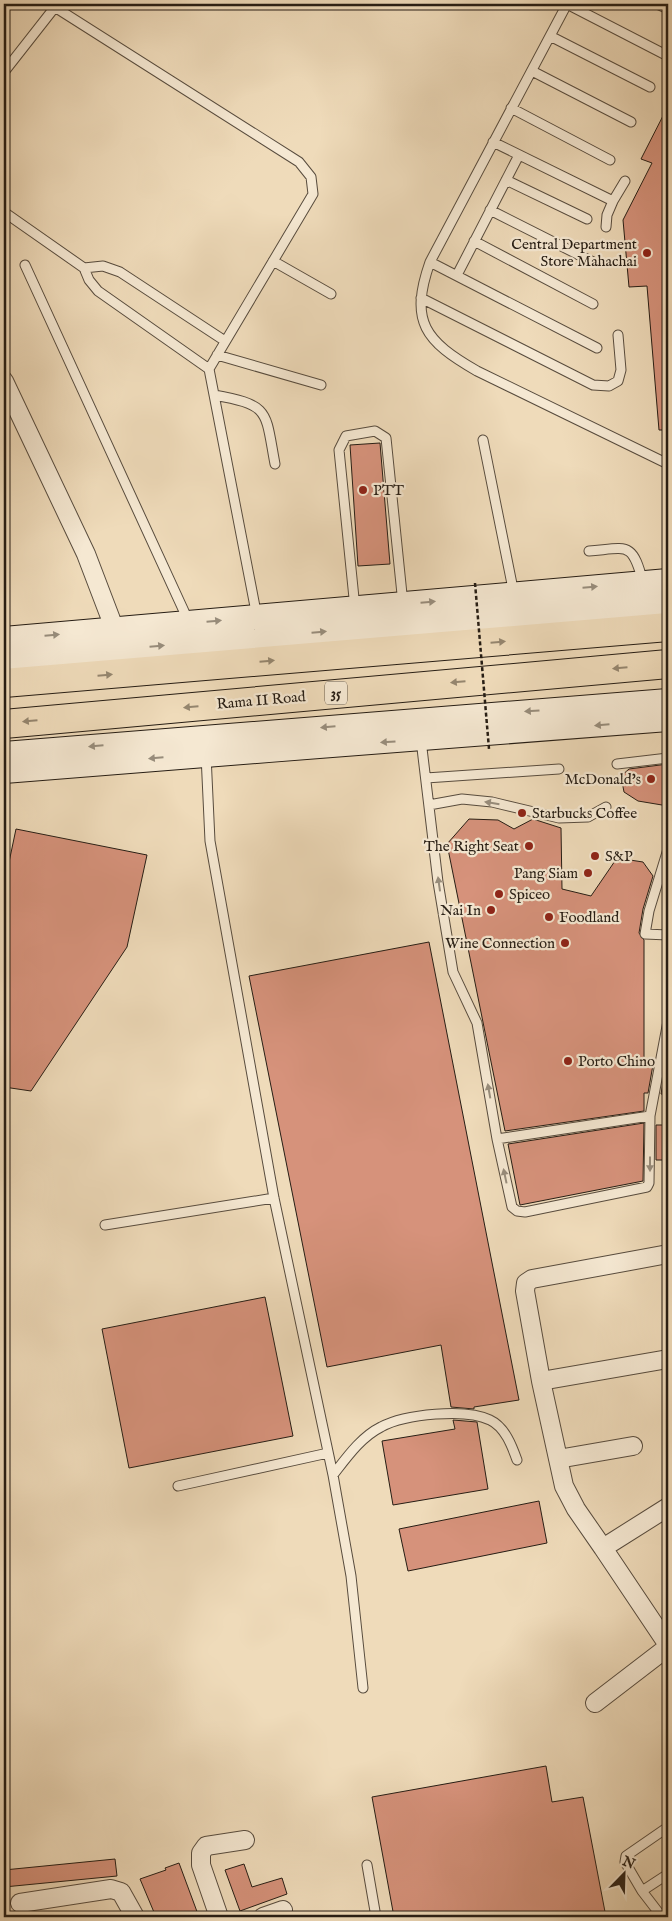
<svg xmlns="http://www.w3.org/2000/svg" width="672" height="1921" font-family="'IM FELL English',serif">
<rect width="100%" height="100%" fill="#efdbba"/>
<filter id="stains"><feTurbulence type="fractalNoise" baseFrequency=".004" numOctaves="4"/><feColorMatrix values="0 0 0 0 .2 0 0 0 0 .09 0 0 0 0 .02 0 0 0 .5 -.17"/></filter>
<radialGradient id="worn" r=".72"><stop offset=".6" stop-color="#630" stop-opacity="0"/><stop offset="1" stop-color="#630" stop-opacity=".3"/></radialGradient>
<!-- building -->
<path fill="#d6927b" stroke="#261d14" d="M668,106v324h-9l-12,-144 -18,1 -6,-67 29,-57 -11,-4z
M380,443l10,121 -32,2 -8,-121z
M668,764v39l-6,2 -24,-4 -14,-9 -3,-16 8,-7z
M469,819l29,1 16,9 19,-10 28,9 1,61 29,7 26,-38 26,4 10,14 -10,33 -4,24 5,7v119h10l-6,34h-4v18l-139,20 -58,-287z
M16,829l131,26 -20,92 -96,144 -27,-4v-201z
M429,942l90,458 -45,7v2l-23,-2 -10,-62 -114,22 -78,-391z
M667,1060l1,35 -7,-1z
M644,1123l-1,58 -123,24 -12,-61z
M656,1125h12v35h-12z
M265,1297l28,139 -164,32 -27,-139z
M453,1420l24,2 11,67 -95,16 -11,-64 73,-12z
M539,1501l8,42 -139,28 -9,-42z
M546,1766l6,36 31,-5 23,120h-212l-22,-120z
M115,1859l2,17 -113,11v-17z
M179,1863l20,54h-43l-16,-38 26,-9 -1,-2z
M244,1864l8,23 30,-9 5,16 -47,17 -15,-41z"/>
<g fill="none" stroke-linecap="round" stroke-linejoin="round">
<defs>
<path id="lane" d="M50,4l249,158 12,15 2,17 -104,175
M567,4l-137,258c-21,60 -5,79 47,109l191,93
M567,4l97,50
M657,4l11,5
M550,36l100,51
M532,71l99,51
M4,72l51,-65
M511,108l99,52
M493,142l120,59 12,-20
M506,180l81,39
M490,210l103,52
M4,212l80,56 5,12 9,11 111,78 48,248
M606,227l1,-12 6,-14
M474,241l119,63
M273,261l58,33
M430,262l167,86
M25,265l163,355
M84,268l19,-2 17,6 105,69
M457,275l62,-120
M421,298l172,87 16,1 9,-5 3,-11 -3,-35
M217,355l104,30
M214,395c57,10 51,16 61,69
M483,440l31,154
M589,551c39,-3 43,-10 54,31
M355,608l-16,-158 7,-14 29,-5 11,7 17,166
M421,740l17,142 15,90 24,51 20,116 15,68 5,4 8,1 122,-25 2,-4 1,-67 18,-95
M206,755l4,86 64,357 59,277 18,101 12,112
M617,764l51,-6
M426,778l133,-9
M429,805l33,-6 30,3 67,16 29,-1 18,-10
M668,849l-19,62 -4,23 23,1
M497,1139l153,-23
M105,1225l169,-27
M333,1475c14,-18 28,-38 48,-48 24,-13 85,-19 109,-7 15,7 22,26 27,40
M178,1486l150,-33
M367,1865l9,52
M642,1891l26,-17
M662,1917l-20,-26 -17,-29 1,-6 42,-29"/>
<path id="street" d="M4,381l82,173 29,76
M668,1254l-136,25 -6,4 -1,8 16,90 23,105 12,23 27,39 65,-41
M541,1381l127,-22
M558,1459l75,-13
M603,1548l65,97
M595,1703l73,-56
M20,1903l91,-14 10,3 14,25
M219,1917l-18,-52v-12l5,-7 39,-6
M263,1917l20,-7"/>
<path id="secondary" d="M4,639l664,-58
M4,658l664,-56
M4,754l664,-53
M4,771c221,-19 443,-34 664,-52"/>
<path id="highway" d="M4,683l664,-56
M4,724l664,-60"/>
</defs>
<!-- lane casing -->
<use href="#lane" stroke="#584c3e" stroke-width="11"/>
<!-- street casing -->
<use href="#street" stroke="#584c3e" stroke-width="20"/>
<!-- secondary casing -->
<use href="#secondary" stroke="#261d14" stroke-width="26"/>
<!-- highway casing -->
<use href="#highway" stroke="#261d14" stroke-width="30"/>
<!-- lane -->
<use href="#lane" stroke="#f5e8d2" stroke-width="9"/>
<!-- street -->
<use href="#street" stroke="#f5e8d2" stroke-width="18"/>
<!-- secondary -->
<use href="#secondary" stroke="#f5e8d2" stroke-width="24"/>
<!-- highway -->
<use href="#highway" stroke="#efdbba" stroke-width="28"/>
<!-- path-bridge -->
<path stroke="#261d14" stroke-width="2.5" stroke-dasharray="4 2.5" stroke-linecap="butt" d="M475,583l14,166"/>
</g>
<!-- one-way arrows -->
<defs><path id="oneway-solid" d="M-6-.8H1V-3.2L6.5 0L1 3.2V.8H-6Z" transform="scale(1.25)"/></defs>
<g fill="#988d7c">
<use href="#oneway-solid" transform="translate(590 587) rotate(-5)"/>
<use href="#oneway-solid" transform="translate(428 602) rotate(-5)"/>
<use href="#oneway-solid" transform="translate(214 621) rotate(-5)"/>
<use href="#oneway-solid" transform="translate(319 632) rotate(-5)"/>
<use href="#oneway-solid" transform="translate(52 635) rotate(-5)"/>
<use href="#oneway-solid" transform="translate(157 646) rotate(-5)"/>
<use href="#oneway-solid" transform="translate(532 711) rotate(176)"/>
<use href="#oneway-solid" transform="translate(602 725) rotate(175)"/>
<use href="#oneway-solid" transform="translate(328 727) rotate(175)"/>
<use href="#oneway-solid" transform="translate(388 742) rotate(176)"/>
<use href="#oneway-solid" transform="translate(96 746) rotate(175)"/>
<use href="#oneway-solid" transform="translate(156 758) rotate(175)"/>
<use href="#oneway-solid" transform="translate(492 803) rotate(-171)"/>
<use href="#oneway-solid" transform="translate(439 884) rotate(-98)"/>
<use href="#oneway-solid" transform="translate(489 1091) rotate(-100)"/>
<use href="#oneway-solid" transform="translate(650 1164) rotate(90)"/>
<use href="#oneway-solid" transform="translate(505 1176) rotate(-102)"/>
</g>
<g fill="#95866f">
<use href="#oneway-solid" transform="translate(498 642) rotate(-5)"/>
<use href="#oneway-solid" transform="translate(267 661) rotate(-5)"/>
<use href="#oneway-solid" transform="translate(620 668) rotate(175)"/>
<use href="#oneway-solid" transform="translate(105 675) rotate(-5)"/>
<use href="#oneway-solid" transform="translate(458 682) rotate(175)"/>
<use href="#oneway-solid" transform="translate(191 707) rotate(175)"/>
<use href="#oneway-solid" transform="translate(30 721) rotate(175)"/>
</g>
<!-- markers -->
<g fill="#8f2418" stroke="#f5e8d2" stroke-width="2">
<circle cx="647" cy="253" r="5"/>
<circle cx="363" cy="490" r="5"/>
<circle cx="651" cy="779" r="5"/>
<circle cx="522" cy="813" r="5"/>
<circle cx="529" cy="846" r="5"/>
<circle cx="595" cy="856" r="5"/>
<circle cx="588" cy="873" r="5"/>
<circle cx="499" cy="894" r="5"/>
<circle cx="491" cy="910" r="5"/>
<circle cx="549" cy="917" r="5"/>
<circle cx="565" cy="943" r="5"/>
<circle cx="568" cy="1061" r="5"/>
</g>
<g text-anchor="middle" stroke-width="4.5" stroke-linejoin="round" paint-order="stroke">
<!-- shield labels -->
<rect fill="#f5e8d2" stroke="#645a4d" stroke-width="1" x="325" y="681.5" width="22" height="23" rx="4"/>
<g font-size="14" font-weight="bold" fill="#261d14">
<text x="336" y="698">35</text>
</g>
<!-- poi labels -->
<g font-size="15" fill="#261d14" stroke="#f5e8d2" text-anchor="end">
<text x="637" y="249">Central Department<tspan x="637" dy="17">Store Mahachai</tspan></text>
<text x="373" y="495" text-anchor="start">PTT</text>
<text x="641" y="784">McDonald's</text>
<text x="532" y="818" text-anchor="start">Starbucks Coffee</text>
<text x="519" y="851">The Right Seat</text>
<text x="605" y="861" text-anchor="start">S&amp;P</text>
<text x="578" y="878">Pang Siam</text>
<text x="509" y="899" text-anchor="start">Spiceo</text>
<text x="481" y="915">Nai In</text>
<text x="559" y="922" text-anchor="start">Foodland</text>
<text x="555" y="948">Wine Connection</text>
<text x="578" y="1066" text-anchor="start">Porto Chino</text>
</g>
<!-- street labels -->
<g font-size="15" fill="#261d14" stroke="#f5e8d2">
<text transform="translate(261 700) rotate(-5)" y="5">Rama II Road</text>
</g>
</g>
<!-- margin -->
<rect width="672" height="1921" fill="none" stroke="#efdbba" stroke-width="20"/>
<rect x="5" y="5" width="662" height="1911" fill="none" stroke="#261d14" stroke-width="2.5"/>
<rect x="10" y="10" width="652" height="1901" fill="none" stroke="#261d14"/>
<!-- north arrow -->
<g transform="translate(624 1874) rotate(23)" stroke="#f5e8d2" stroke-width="4" paint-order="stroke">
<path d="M0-4L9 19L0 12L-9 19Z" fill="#261d14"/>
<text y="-8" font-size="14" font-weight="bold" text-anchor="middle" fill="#261d14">N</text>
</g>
<rect width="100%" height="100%" filter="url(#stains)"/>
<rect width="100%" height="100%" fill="url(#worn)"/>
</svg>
